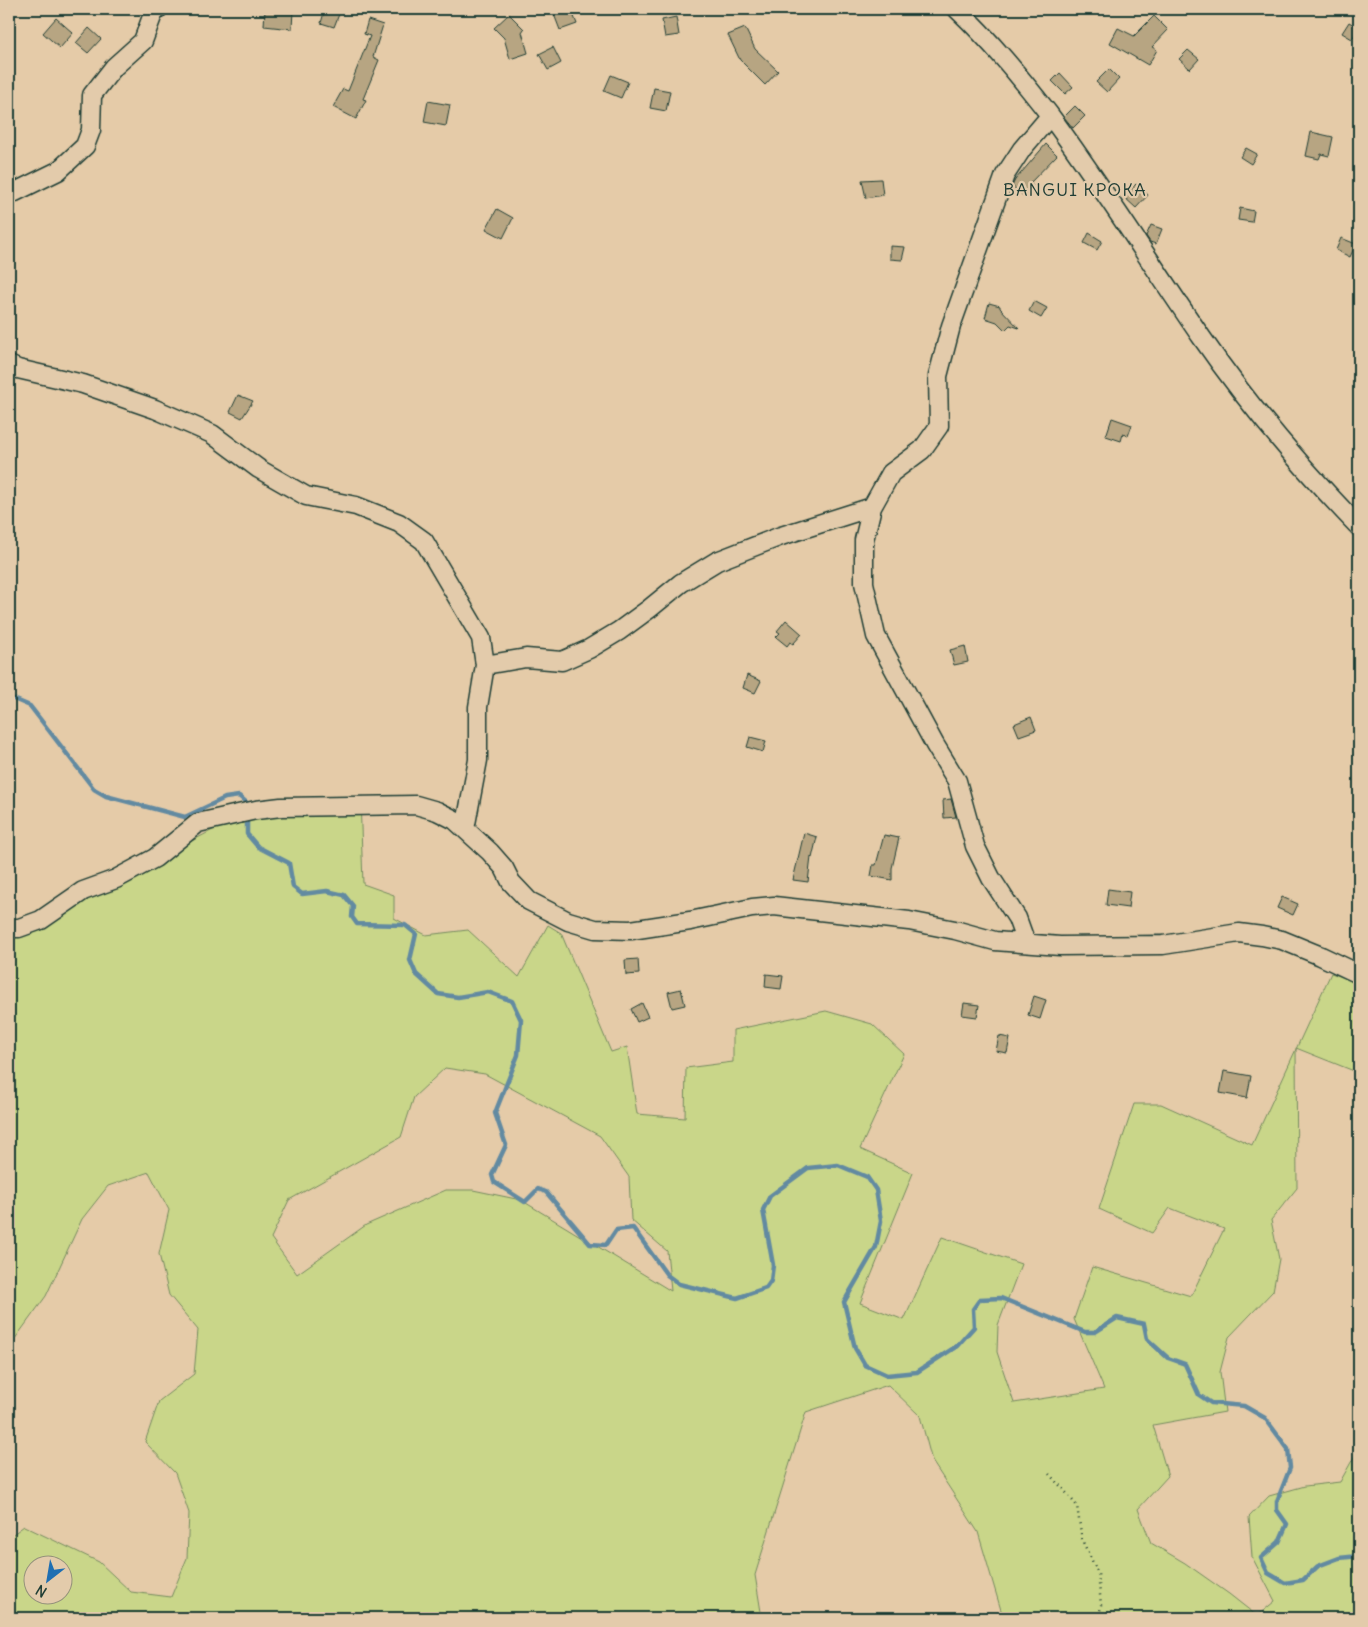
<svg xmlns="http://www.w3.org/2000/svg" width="1368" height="1627" font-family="Delius,sans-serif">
<rect width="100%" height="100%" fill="#e5cba8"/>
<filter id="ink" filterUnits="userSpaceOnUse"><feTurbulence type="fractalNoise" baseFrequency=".02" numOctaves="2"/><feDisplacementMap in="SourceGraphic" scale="10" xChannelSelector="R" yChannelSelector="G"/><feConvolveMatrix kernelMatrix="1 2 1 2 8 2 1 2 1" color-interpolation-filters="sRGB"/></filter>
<g filter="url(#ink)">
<!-- green -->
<path fill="#c9d689" stroke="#748a5e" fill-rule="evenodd" d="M274,798h86l3,86 31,11v23l32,17 42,-5 51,47 29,-52 13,8 50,119 16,-5 10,67 48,4 1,-50 47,-6v-32l93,-19 46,13 32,30 -44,95 53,24 -53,130 44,17 38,-83 79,27 -23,61 -1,27 17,51 90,-14 -30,-70 18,-52 99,29 33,-67 -54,-21 -18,25 -53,-24 35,-105h27l91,41 79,-172 28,10v90l-63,-25 1,140 -26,32 8,39 -6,32 -44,46 -9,35 5,40 -72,13 15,51 -30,33 13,34 34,20 44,31 28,22 18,-15 -23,-44 -3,-40 20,-21 36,-10 35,-4 19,-34v170h-354l-2,-1 -25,-85 -46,-71 -12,-45 -32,-31 -82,27 -51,163 7,43h-753v-81l15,-11 75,36 32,30 40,5 16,-39 2,-45 -14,-40 -30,-31 14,-41 35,-27 4,-44 -29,-35 -10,-41 10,-44 -20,-38 -41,14 -26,33 -36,77 -37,51v-411l84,-44 48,-16 45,-32zM445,1068l40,6 115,62 29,41 2,43 36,31 4,40 -150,-91 -48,-10h-27l-80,35 -69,49 -26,-36 18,-38 112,-63 13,-40zM32,1564h30v30h-30z"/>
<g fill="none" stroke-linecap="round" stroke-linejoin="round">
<!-- stream -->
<path stroke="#628aa1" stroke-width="4.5" d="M9,697l21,9 64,83 12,7 79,21 40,-19 14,-2 8,7v6
M247,817v17l11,13 31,16 4,24 9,7 25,-3 17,4 9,11 -1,11 5,7 48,1 11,9 -6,26 6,14 22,20 20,3 30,-5 24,9 9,19 -3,35 -23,58 11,32 -14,30 2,7 31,20 13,-13 8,3 44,52 16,1 10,-15 17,-2 34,47 12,9 58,14 29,-10 5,-7 2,-16 -10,-55 7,-14 38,-28 30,-3 29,12 9,13 5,31 -5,26 -32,55 11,46 10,17 22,10 30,-3 40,-26 17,-19 -1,-18 7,-10 21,-1 84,34h10l22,-14 27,6 3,15 21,19 17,6 14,31 12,8 33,3 21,12 23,31 2,19 -13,33v9l10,14 -8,18 -18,16 7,15 17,10 18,-3 15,-14 21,-8 20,-2"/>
</g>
<!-- building -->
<path fill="#b7a582" stroke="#1f3d34" d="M265,9l28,1 -1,19 -28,-3z
M325,9h16l-7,18 -13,-4z
M552,9h19l6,15 -17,6z
M509,14l15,15 -2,3 6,21 -18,6 -6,-21 -10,-10z
M1154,16l14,14 -16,17 5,3 -9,15 -38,-22 8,-15 16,8z
M676,17l3,18 -14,2 -3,-17z
M56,18l17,15 -13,15 -17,-15z
M368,20l15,5 -10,32 6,3 -16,39 3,1 -10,19 -23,-12 10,-18 5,2 22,-55 -6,-2z
M1349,22l10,6 -7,11 -10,-6z
M89,28l12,11 -13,14 -12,-10z
M745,28l10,21 23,22 -13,14 -25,-25 -12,-25z
M553,47l8,16 -13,7 -9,-16z
M1188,50l11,9 -9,10 -11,-10z
M1109,69l10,10 -12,13 -11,-10z
M1060,73l13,14 -8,7 -13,-13z
M611,75l17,7 -7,16 -17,-7z
M654,88l16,3 -4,20 -16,-3z
M428,101l22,4 -4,21 -22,-4z
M1075,106l10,10 -12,12 -9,-11z
M1311,132l22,5 -4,19 -8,-2 -2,5 -13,-3z
M1046,144l11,11 -27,28 4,4 -9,10 -13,-11 3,-6z
M1246,148l11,6 -6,10 -11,-7z
M881,179l2,16 -17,3 -4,-18z
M1136,184l12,11 -12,13 -12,-11z
M1240,208l14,3 -2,11 -14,-2z
M497,209l16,9 -10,20 -17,-9z
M1151,225l11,4 -6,15 -6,-2 -4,-6z
M1089,233l13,8 -5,9 -13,-7z
M1341,238l15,6 -6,13 -14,-7z
M890,246l15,1 -3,13 -12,-1z
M1034,301l13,7 -6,10 -12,-7z
M989,303l11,3v2l19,20 -9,-3 -5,5 -8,-8 -12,-4z
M238,395l15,6 -11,17 -12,-6z
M1112,418l20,7 -4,11 -5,-2 -2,7 -15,-5z
M786,620l16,14 -9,10 -3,-2 -3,4 -11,-9 4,-4 -3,-2z
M965,646l3,16 -14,3 -4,-15z
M747,675l14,6 -6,12 -12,-5z
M1031,717l5,13 -17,6 -5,-12z
M750,737l16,4 -3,11 -16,-5z
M951,799l5,18 -12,1 -1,-18z
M804,833l13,4 -5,21 -1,-1 -3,25 -15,-2z
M884,835l15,3 -7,30v12l-21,-4 2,-11h3z
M1108,889l22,3 -2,16 -22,-3z
M1282,897l16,7 -5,11 -16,-7z
M638,959l1,15 -13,1 -1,-15z
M766,974l17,2 -2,13 -16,-2z
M681,989l4,16 -13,3 -4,-16z
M1034,996l12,4 -6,19 -12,-4z
M642,1003l6,14 -11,5 -6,-13z
M964,1003l15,2 -2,12 -15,-2z
M999,1036l11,2 -3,15 -11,-2z
M1224,1071l27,5 -4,22 -27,-5z"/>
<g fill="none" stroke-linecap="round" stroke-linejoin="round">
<defs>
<path id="minor" d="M957,9c34,32 63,68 92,105 54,73 102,150 153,224 47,68 100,130 157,189
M9,195l49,-24 27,-25 6,-16 1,-35 22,-28 29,-26 10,-27 5,-5
M9,365l9,4 65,15 72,25 57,25 47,35 47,27 50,10 43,17 25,18 57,97 4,27 -7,42v53l-13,69
M485,665l41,-7 36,3 27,-12 30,-18 30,-22 32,-26 36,-22 64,-25 91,-29
M9,928h10l22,-8 42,-29 33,-12 39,-21 43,-35 58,-13 25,-3 135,-2 21,6 18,9 35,32 14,16 7,14 18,19 39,20 27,8 36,1 59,-9 62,-13 22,-2 135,15 46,9 40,11 65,5 103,-1 76,-12 23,3 20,4 39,16 38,18
M1026,943l-9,-25 -26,-40 -16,-32 -18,-65 -22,-36 -59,-109 -12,-53v-43l8,-33 19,-34 31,-23 17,-24 -1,-50 13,-50 54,-151 17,-26 28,-33"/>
</defs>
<!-- minor casing -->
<use href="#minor" stroke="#1f3d34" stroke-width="21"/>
<!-- path -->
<path stroke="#1f3d34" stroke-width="2.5" stroke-dasharray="1 4" stroke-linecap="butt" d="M1049,1474l15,16 13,16 5,34 16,33 3,32 -2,13"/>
<!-- minor -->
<use href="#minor" stroke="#e3cbab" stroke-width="18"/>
</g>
</g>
<g text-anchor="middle" stroke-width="4.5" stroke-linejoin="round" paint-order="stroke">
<!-- quarter labels -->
<g font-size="18" letter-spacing="1" fill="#1f3d34" stroke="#e3cbab">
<text x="1075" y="196">BANGUI KPOKA</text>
</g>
</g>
<!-- margin -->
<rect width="1368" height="1627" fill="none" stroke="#e3cbab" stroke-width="30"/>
<rect x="15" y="15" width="1338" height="1597" fill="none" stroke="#1f3d34" stroke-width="2" filter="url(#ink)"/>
<!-- north arrow -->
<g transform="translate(48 1580) rotate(211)"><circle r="24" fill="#e3cbab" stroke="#95927b"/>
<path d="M0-4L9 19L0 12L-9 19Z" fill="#1f6fb2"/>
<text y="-8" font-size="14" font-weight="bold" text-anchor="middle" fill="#1f3d34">N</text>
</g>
</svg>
